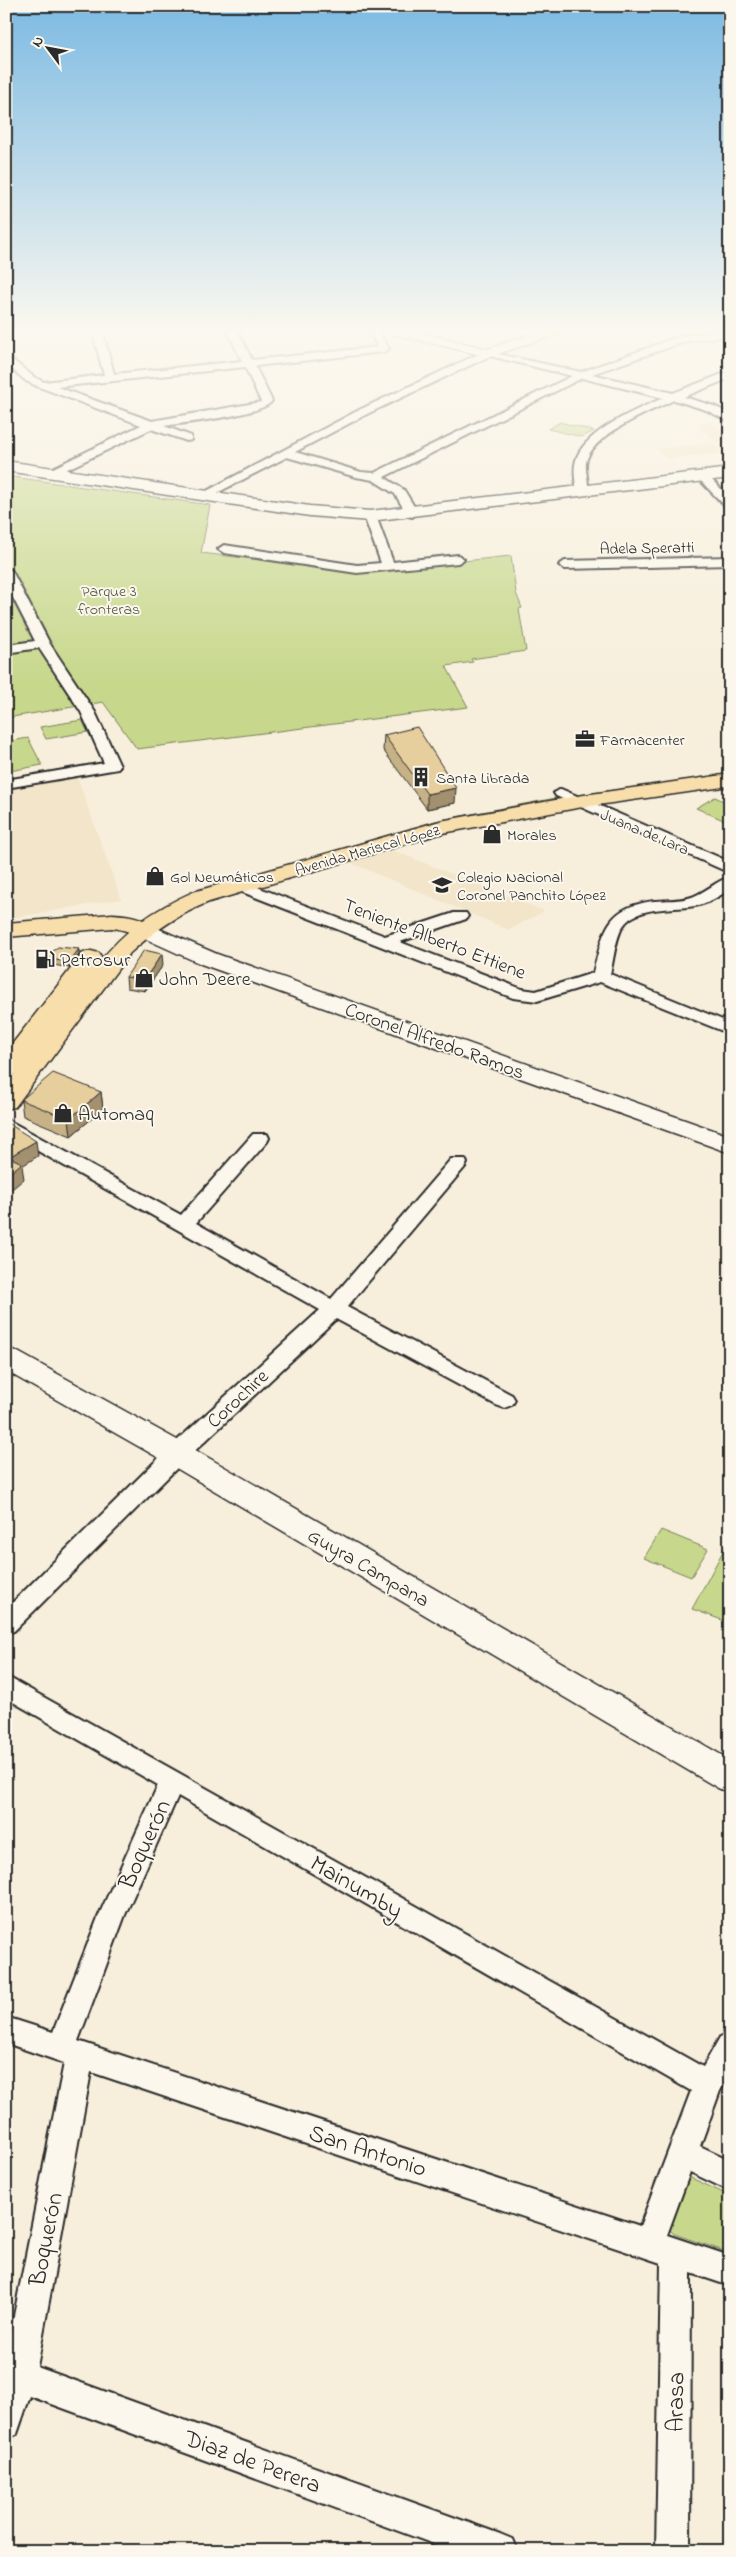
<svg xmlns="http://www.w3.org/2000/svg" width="736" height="2557" font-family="'Indie Flower',sans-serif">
<rect width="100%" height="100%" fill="#f7efdc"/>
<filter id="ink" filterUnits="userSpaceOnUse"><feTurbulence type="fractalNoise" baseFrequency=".02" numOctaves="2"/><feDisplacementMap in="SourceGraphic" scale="10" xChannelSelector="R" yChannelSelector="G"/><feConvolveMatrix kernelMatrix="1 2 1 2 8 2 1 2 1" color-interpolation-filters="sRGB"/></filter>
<g filter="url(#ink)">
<!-- built -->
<path fill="#f2e5c9" d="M712,422l18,17v3l-13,1 -20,-19z
M713,443l10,10 -57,6 -9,-10z
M77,777l44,122 -115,20v-130z
M387,848l157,63 -35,19 -167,-71z"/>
<!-- green -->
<path fill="#c7d78b" stroke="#79815b" d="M560,422l34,9 -12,6 -34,-8z
M6,476l204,29 -9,48 159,19 151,-16 5,37 6,15 -3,1 7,42 -55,8 2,3 -27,4 22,41 -331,42 -34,-47 -97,16z
M82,720l6,12 -42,7 -6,-12z
M28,738l14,27 -32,6 -4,-8v-21z
M730,774v2l-172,25 -367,92 244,-72 121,-23z
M715,797l15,7v19l-34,-15z
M661,1530l47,19 -17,28 -47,-19z
M730,1538v85l-38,-14z
M687,2176l43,20v57l-56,-19 -5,-5z"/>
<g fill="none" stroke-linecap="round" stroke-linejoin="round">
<defs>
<path id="street" d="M92,330h10l12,44 128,-13 -15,-31h10l15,30 126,-13 -10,-17h10l11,19 -5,3 -129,14 17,35c-9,14 -88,22 -108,25l27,10v4l-4,1 -36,-12 -94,45h-8v-4l92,-45 -102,-38 -13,-6 -20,-17v-9l28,22 10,5 60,-7zM245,367l16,35 -109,19 -95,-34z
M730,330v6l-43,5 -95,33 81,19 57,-22v7l-46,19 30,9 16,8v8l-24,-12 -32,-10c-24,11 -78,33 -87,59 -4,11 4,25 0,34l-4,1 -6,-3c-2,-10 -4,-21 -1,-31 8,-29 62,-51 87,-62l-81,-20 -198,99 20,13 14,23 -6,4 -4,-1 -13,-22 -22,-14 -17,-3 -69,-20 -76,39 -4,1 -6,-3 160,-85 124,-58 96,21 100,-36zM490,356l82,20 -198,97 -13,-1 -66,-20 74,-39z
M702,473l4,1 24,24v10l-4,-1 -28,-29v-4z
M370,512l6,4 17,46 65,-7 6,4 -6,4 -101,10 -133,-20 -6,-4 6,-4 133,20 24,-2 -17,-47z
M730,557v8l-165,4 -6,-4 6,-4z
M6,567l6,4 38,73 45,68 25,54 -2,3 -112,19v-8l98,-17 -23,-51 -42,-64 -33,5v-8l29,-4 -29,-57z
M561,789l169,73v11l-174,-77 -2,-3z
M730,877v12c-10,7 -20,13 -31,16 -22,6 -61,-1 -76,21 -8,13 -9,33 -13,48l120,49v11l-130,-52 -63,19 -24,-3 -281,-110 -2,-3 8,-5 6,2 141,54 69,-23h12l2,3 -2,3 -66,23 122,47 14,2 57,-18c11,-41 12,-66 61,-72 12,-1 26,0 38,-4 14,-5 24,-16 38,-20z
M6,1119l175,96 72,-81h14l2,4 -2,4 -71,81 135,76 120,-140h14l2,4 -2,4 -118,140 165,88 3,5 -3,5 -8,3 -8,-3 -160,-86 -151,141 -171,171 -8,2v-24l163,-161 151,-138 -314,-177z
M6,1676l697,391 17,-30 10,-4v41l-10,17 -20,55 30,14v31l-40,-19 -23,63 63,21v30l-39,-13 -1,278h-34l5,-288 -570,-191 -54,295 463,167 12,5 5,12h-64l-423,-155 -13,38 -11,5v-83l58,-293 -58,-20v-26l47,15 46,-117 59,-130 -152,-87zM178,1796l513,295 -51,135 -562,-185 47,-126z"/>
<path id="secondary" d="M387,330h23l78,19 54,-19h20l-2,3 -71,24 -100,-24z
M6,461l304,45 60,5 360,-43v10l-360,43 -60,-5 -304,-45z
M143,922l74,32 513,182v17l-529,-189 -66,-30 -3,-5 3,-5z
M6,1348l10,3 172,95 542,314v33l-12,-5 -552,-326 -160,-91z"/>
<path id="primary" d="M112,914c14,1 33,2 42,15l-3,5c-14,3 -25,-5 -39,-6l-106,9v-14z"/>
<path id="highway" d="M730,774v12l-153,22 -134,25 -234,69c-30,12 -55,29 -79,51l-115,154 -9,2v-24l8,-11 -8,2v-24l77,-99 8,-2 8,2 3,5 -4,6c26,-34 57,-55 95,-72l247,-71 137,-25z"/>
</defs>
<!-- street casing -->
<use href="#street" stroke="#2b2b2b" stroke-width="4"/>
<!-- secondary casing -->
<use href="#secondary" stroke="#2b2b2b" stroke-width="3"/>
<!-- primary casing -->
<use href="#primary" stroke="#2b2b2b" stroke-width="3"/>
<!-- highway casing -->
<use href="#highway" stroke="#2b2b2b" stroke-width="3"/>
<!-- street -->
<use href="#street" fill="#fbf7ec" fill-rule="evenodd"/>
<!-- secondary -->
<use href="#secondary" fill="#fbf7ec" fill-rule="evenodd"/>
<!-- primary -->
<use href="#primary" fill="#f8deab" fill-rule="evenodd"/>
<!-- highway -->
<use href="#highway" fill="#f8deab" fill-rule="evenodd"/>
</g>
<!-- wall -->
<path fill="#c7b187" stroke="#2b2b2b" d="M384,735l71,68 -28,6 -44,-59z
M79,949v6l-10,13 -25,-5 -1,-5z
M163,965l-18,26 -18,-3 -1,-11z
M101,1092l2,17 -32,27 -48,-20 -2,-16z"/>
<!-- shaded-wall -->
<path fill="#a2906e" stroke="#2b2b2b" d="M456,788l-1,15 -28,6v-15z
M79,949v6l-10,13v-6z
M162,954l1,11 -18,26 -1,-11z
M101,1092l2,17 -32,27 -2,-17z
M36,1141l2,15 -16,10 2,13 -18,15v-18l3,-19z
M10,1202l3,16 -7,6v-18z"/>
<!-- building -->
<path fill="#e7ce9d" stroke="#2b2b2b" d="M417,727l39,61 -29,6 -43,-59z
M58,947l21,2 -10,13 -26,-4z
M144,950l18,4 -18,26 -18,-3z
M53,1073l48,19 -32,27 -48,-19z
M6,1122l30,19 -27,16 13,6 -16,13z
M6,1200l4,2 -4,4z"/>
</g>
<!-- sky -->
<linearGradient id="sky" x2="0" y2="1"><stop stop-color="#7cbae3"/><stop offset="0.48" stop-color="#fbf8ef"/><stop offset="1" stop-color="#fbf8ef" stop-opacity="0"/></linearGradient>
<rect width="736" height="688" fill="url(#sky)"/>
<!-- icons -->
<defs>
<symbol id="office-bare" viewBox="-9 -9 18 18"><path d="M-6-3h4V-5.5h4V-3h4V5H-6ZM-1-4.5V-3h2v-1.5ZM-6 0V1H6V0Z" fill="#2b2b2b" stroke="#fbf7ec" stroke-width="2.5" paint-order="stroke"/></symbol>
<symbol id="building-bare" viewBox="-9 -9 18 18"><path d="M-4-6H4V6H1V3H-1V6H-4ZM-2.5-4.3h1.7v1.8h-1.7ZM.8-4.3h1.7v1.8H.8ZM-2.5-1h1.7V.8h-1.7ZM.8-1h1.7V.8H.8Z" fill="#2b2b2b" stroke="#fbf7ec" stroke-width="2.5" paint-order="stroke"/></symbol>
<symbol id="shop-bare" viewBox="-9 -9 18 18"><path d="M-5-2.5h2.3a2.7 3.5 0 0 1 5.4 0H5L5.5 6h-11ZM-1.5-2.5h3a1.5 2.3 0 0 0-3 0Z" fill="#2b2b2b" stroke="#fbf7ec" stroke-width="2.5" paint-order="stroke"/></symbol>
<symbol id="school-bare" viewBox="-9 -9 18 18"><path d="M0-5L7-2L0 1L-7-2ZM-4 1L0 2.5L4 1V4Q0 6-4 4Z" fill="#2b2b2b" stroke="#fbf7ec" stroke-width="2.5" paint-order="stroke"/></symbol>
<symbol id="fuel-bare" viewBox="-9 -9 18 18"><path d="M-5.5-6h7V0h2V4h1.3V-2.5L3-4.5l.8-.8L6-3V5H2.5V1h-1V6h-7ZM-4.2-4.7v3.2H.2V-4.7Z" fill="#2b2b2b" stroke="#fbf7ec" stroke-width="2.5" paint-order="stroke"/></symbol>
</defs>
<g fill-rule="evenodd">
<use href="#office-bare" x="571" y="725" width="28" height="28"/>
<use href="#building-bare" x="407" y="763" width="28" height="28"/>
<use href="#shop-bare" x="478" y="820" width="28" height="28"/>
<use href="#shop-bare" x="141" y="862" width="28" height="28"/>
<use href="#school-bare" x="428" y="871" width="28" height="28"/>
<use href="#fuel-bare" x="31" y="945" width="28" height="28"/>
<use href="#shop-bare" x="130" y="964" width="28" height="28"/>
<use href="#shop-bare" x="49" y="1099" width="28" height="28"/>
</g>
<g text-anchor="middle" stroke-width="4" stroke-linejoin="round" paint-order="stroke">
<!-- far-street labels -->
<g font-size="16" fill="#2b2b2b" stroke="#fbf7ec">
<text transform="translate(647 547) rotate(-1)" y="6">Adela Speratti</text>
<text transform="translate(645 831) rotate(23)" y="6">Juana de Lara</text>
<text transform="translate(367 849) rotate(-16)" y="6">Avenida Mariscal López</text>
</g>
<!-- far-park labels -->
<g font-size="16" fill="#525643" stroke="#fbf7ec">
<text x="109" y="596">Parque 3<tspan x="109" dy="18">fronteras</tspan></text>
</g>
<!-- far-poi labels -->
<g font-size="16" fill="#2b2b2b" stroke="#fbf7ec" text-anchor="start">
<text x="600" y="745">Farmacenter</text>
<text x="436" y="783">Santa Librada</text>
<text x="507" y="840">Morales</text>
<text x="170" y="882">Gol Neumáticos</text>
<text x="457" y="882">Colegio Nacional<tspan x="457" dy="18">Coronel Panchito López</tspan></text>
</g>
<!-- street labels -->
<g font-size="20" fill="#2b2b2b" stroke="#fbf7ec">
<text transform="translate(435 938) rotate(21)" y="7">Teniente Alberto Ettiene</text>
<text transform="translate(435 1040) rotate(20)" y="7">Coronel Alfredo Ramos</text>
<text transform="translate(237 1398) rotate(-43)" y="7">Corochire</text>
<text transform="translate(369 1567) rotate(30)" y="7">Guyra Campana</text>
</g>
<!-- poi labels -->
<g font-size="20" fill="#2b2b2b" stroke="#fbf7ec" text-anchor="start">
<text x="60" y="966">Petrosur</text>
<text x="159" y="985">John Deere</text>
<text x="78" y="1120">Automaq</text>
</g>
<!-- near-street labels -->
<g font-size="24" fill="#2b2b2b" stroke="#fbf7ec">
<text transform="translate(144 1844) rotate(-66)" y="8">Boquerón</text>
<text transform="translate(357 1886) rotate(30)" y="8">Mainumby</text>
<text transform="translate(368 2150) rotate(18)" y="8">San Antonio</text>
<text transform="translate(45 2239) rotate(-79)" y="8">Boquerón</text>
<text transform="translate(675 2402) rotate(-89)" y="8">Arasa</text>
<text transform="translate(253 2461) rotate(20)" y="8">Diaz de Perera</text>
</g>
</g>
<!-- margin -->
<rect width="736" height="2557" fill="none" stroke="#fbf7ec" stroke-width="25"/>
<rect x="12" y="12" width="711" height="2532" fill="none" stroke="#2b2b2b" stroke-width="2" filter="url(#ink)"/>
<!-- north arrow -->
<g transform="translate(48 48) rotate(302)" stroke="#fbf7ec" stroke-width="4" paint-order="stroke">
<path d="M0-4L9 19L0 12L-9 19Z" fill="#2b2b2b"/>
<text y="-8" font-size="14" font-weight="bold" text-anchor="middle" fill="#2b2b2b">N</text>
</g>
</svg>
